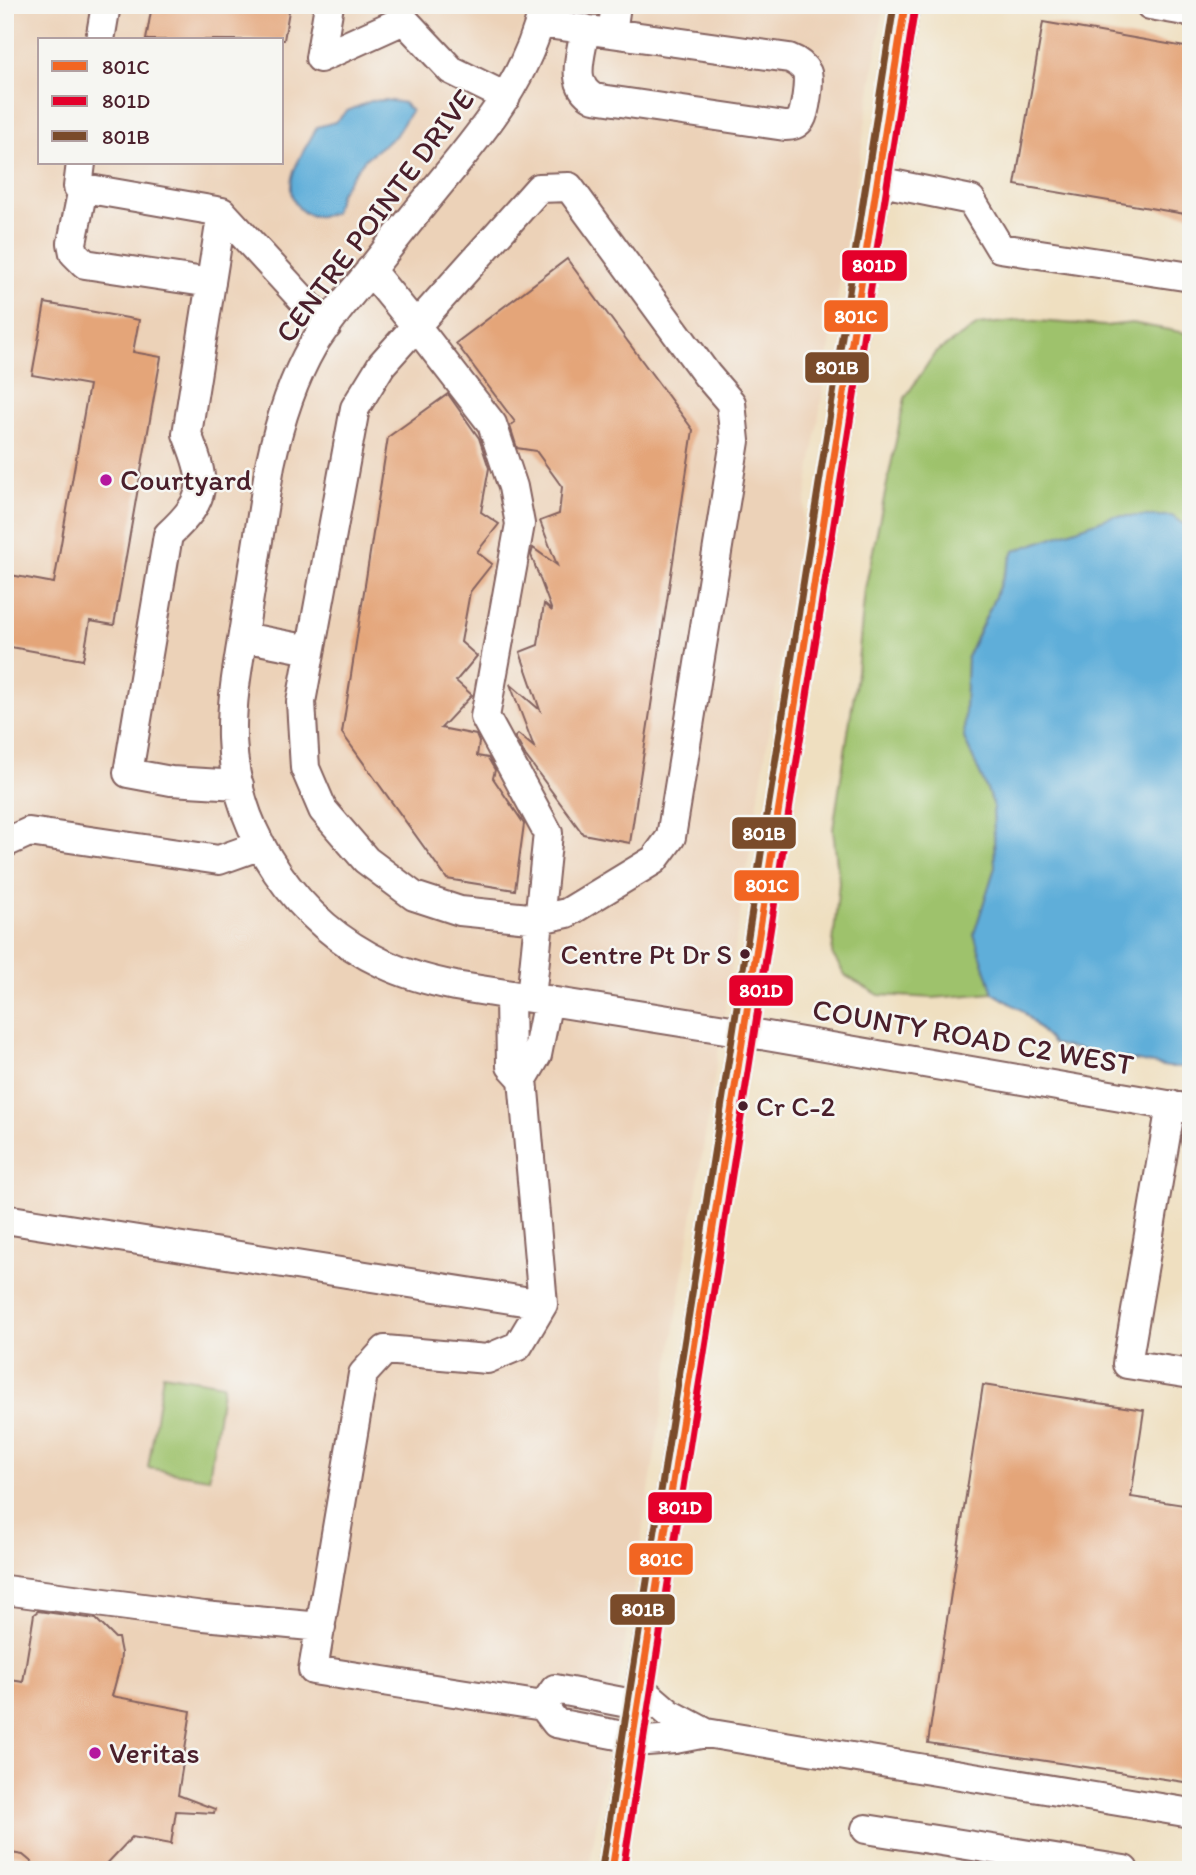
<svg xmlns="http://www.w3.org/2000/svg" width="1196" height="1875" font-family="Itim,sans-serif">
<rect width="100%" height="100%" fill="#f6f6f2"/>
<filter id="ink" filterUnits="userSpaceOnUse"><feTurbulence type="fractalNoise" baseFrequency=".0143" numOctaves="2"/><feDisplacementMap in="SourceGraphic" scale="14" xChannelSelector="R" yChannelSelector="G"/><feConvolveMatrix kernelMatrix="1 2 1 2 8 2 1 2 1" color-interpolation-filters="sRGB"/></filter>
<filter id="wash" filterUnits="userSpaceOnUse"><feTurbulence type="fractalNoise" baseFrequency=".00686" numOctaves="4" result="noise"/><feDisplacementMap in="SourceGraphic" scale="28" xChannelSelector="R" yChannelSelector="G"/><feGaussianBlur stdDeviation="1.57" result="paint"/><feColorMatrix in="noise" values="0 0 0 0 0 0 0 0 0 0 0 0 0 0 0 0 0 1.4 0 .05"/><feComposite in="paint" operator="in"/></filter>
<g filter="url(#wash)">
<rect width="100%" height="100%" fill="#efdfc0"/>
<!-- built -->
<path fill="#ecd2b8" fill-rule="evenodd" d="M5,5h879l-295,1865h-584zM40,40h242v123h-242z"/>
<!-- green -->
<path fill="#9ec26c" stroke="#74704c" stroke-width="2" d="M1024,320l81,6 27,-3 59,11v196l-19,-14 -158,35 -23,55 -24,51 -3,81 29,65 2,64 -21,67 19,59 -60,5 -54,-3 -33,-19 -14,-22 7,-72 -6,-53 23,-148 9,-92 40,-191 30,-45 43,-28z
M163,1374l60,10 -14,94 -61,-10z"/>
<!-- water -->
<path fill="#5faed9" stroke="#546682" stroke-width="2" d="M385,100l19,3 7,8 -16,25 -29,22 -13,16 -13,19 -6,20c-13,4 -25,6 -35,-5 -22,-24 6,-57 18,-81l18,-5 12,-11 24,-10z
M1113,516h59l19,14v537h-23l-115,-23 -30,-33 -30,-18 -19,-59 21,-67 -2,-64 -29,-65 3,-81 24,-51 23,-55z"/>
<g id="blocks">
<!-- building -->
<path fill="#e4a579" d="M152,5h138l-6,35h-138z
M1043,22l148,26v167l-176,-30z
M567,259l126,171 -63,413 -47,-9 -58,-79 -10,-18 3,-3 16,13 -24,-63 30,26 -20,-58 18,-7 6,-41 8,7 -21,-56 2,-7 24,17 -17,-44 19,-7 3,-27 -26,-36 -19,-3 -7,-22 5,-4 -59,-79z
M45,303l94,17 -6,32 28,5 -47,268 -24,-4 -7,39 -78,-14v-72l49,9 35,-198 -57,-10z
M448,394l31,44 10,30 -8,44 18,12 -22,28 15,12 -22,28 -9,50 16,14 -21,25 16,14 -31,33 35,7 3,7 -2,14 11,2 7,12 -2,8 31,46 -9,66 -68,-11 -105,-146 46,-296z
M983,1385l161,25 -13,87 60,9v277l-263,-40z
M38,1611l58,8 19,19h3l3,15 -1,13 -8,30 79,15 -13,84 37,14 -1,4 -38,-2 -5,33 -39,-7 -31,33h-60l-18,-15 -18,-3v-173l18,3 11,-68z"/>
</g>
</g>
<g filter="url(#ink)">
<use href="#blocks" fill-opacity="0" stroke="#84625f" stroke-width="2"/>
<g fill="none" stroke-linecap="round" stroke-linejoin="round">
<defs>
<path id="minor" d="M329,5l-9,53 84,-38 47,50 55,27
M544,5c-15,70 -59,124 -103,177 -27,33 -53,66 -80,100 -17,20 -34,41 -48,63 -22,38 -34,78 -43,120 -8,52 -17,104 -25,157 -6,38 -14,77 -13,116 3,96 66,186 152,226 23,11 46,17 71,22l289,46 447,77
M1150,5l41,7
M540,23l21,3 228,32c8,3 14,7 18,15 3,7 -2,40 -6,46 -5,6 -9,7 -16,7l-191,-28c-26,-14 -12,-45 -9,-69
M612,33l4,-28
M100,40l6,-35
M81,163l-3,24 144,25
M877,181l94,19 29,48 191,29
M569,187l138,188 24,28 4,38 -64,396 -17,23 -87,53 -28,6 -79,-8 -46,-15 -48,-36 -43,-50 -18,-42 -4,-66 54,-294 27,-44 157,-176z
M83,188l-11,55 2,10 11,11 126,19
M370,270l46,56 76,98 21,63 7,37 -35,193 63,116 -17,165
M243,637l67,13
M239,785l-68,-4 -43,-8 40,-238c41,-38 38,-52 19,-101l35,-222 105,114
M5,843l24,-11 190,28 42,-15
M510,995l1,71 12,13
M1171,1105l-44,259 64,10
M5,1219l538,85 -20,-225 14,-24 11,-55
M543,1304l-25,42 -31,13 -102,-9 -22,24 -50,296 230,36 13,17 77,15
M5,1590l199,26 117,11
M543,1706l12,-17 83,16
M706,1733l485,80
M632,1742l43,-3 31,-6 -36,-19 -29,-25
M866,1829l258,41
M612,1870l293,-1865"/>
</defs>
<!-- minor casing -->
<use href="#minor" stroke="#84625f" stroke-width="32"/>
<!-- minor -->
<use href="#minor" stroke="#fff" stroke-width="28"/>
<defs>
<path id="bus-1" d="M612,1870l293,-1865"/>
<path id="bus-2" d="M623,1870l292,-1863"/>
<path id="bus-3" d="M602,1868l292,-1863"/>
</defs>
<!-- bus-1 casing -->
<use href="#bus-1" stroke="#f6f6f2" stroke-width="12"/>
<!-- bus-2 casing -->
<use href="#bus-2" stroke="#f6f6f2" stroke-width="12"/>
<!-- bus-3 casing -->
<use href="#bus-3" stroke="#f6f6f2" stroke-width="12"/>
<!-- bus-1 -->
<use href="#bus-1" stroke="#f26522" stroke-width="7"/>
<!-- bus-2 -->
<use href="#bus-2" stroke="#e4002b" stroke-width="7"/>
<!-- bus-3 -->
<use href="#bus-3" stroke="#7a4b2a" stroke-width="7"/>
</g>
</g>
<!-- markers -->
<g fill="#b5179e" stroke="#f6f6f2" stroke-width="2.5">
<circle cx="106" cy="480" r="7"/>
<circle cx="95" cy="1753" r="7"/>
</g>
<g fill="#4a1f2b" stroke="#f6f6f2" stroke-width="2.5">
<circle cx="745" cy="954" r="6"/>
<circle cx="743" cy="1106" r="6"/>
</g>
<g text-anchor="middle" stroke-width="5" stroke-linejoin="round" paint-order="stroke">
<!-- bus labels -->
<g font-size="28" fill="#4a1f2b" stroke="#f6f6f2" text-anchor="end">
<text x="732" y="964">Centre Pt Dr S</text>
<text x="756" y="1116" text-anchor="start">Cr C-2</text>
</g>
<!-- street labels -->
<g font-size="30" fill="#4a1f2b" stroke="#f6f6f2">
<text transform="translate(375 216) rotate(-53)" y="10">CENTRE POINTE DRIVE</text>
<text transform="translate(973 1037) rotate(10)" y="10">COUNTY ROAD C2 WEST</text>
</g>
<!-- poi labels -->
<g font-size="30" fill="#4a1f2b" stroke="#f6f6f2" text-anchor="start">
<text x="120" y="490">Courtyard</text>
<text x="109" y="1763">Veritas</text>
</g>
</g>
<g stroke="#f6f6f2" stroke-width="2.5">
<rect x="841" y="249" width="67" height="33" rx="7" fill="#e4002b"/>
<rect x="823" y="299" width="66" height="34" rx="7" fill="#f26522"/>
<rect x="804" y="351" width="66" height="33" rx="7" fill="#7a4b2a"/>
<rect x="731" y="816" width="66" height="34" rx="7" fill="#7a4b2a"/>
<rect x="733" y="869" width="67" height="33" rx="7" fill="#f26522"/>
<rect x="728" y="974" width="66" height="33" rx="7" fill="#e4002b"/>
<rect x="647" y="1491" width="66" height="33" rx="7" fill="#e4002b"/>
<rect x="628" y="1542" width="66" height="34" rx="7" fill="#f26522"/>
<rect x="609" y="1593" width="67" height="33" rx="7" fill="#7a4b2a"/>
</g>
<g font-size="19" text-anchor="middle" font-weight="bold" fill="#fff">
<text x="874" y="272">801D</text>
<text x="856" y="323">801C</text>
<text x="837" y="374">801B</text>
<text x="764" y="840">801B</text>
<text x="767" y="892">801C</text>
<text x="761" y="997">801D</text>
<text x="680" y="1514">801D</text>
<text x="661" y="1566">801C</text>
<text x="643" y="1616">801B</text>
</g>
<!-- margin -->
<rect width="1196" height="1875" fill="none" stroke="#f6f6f2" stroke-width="28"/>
<!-- legend -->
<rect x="38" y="38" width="245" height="126" fill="#f6f6f2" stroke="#b1a0a2" stroke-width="2"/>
<rect x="52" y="61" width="35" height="10" fill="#f26522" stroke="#b1a0a2" stroke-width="2"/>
<text x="102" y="74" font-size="21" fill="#4a1f2b">801C</text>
<rect x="52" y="96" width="35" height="10" fill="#e4002b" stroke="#b1a0a2" stroke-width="2"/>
<text x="102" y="108" font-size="21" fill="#4a1f2b">801D</text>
<rect x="52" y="131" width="35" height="10" fill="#7a4b2a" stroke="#b1a0a2" stroke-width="2"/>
<text x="102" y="144" font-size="21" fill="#4a1f2b">801B</text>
</svg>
